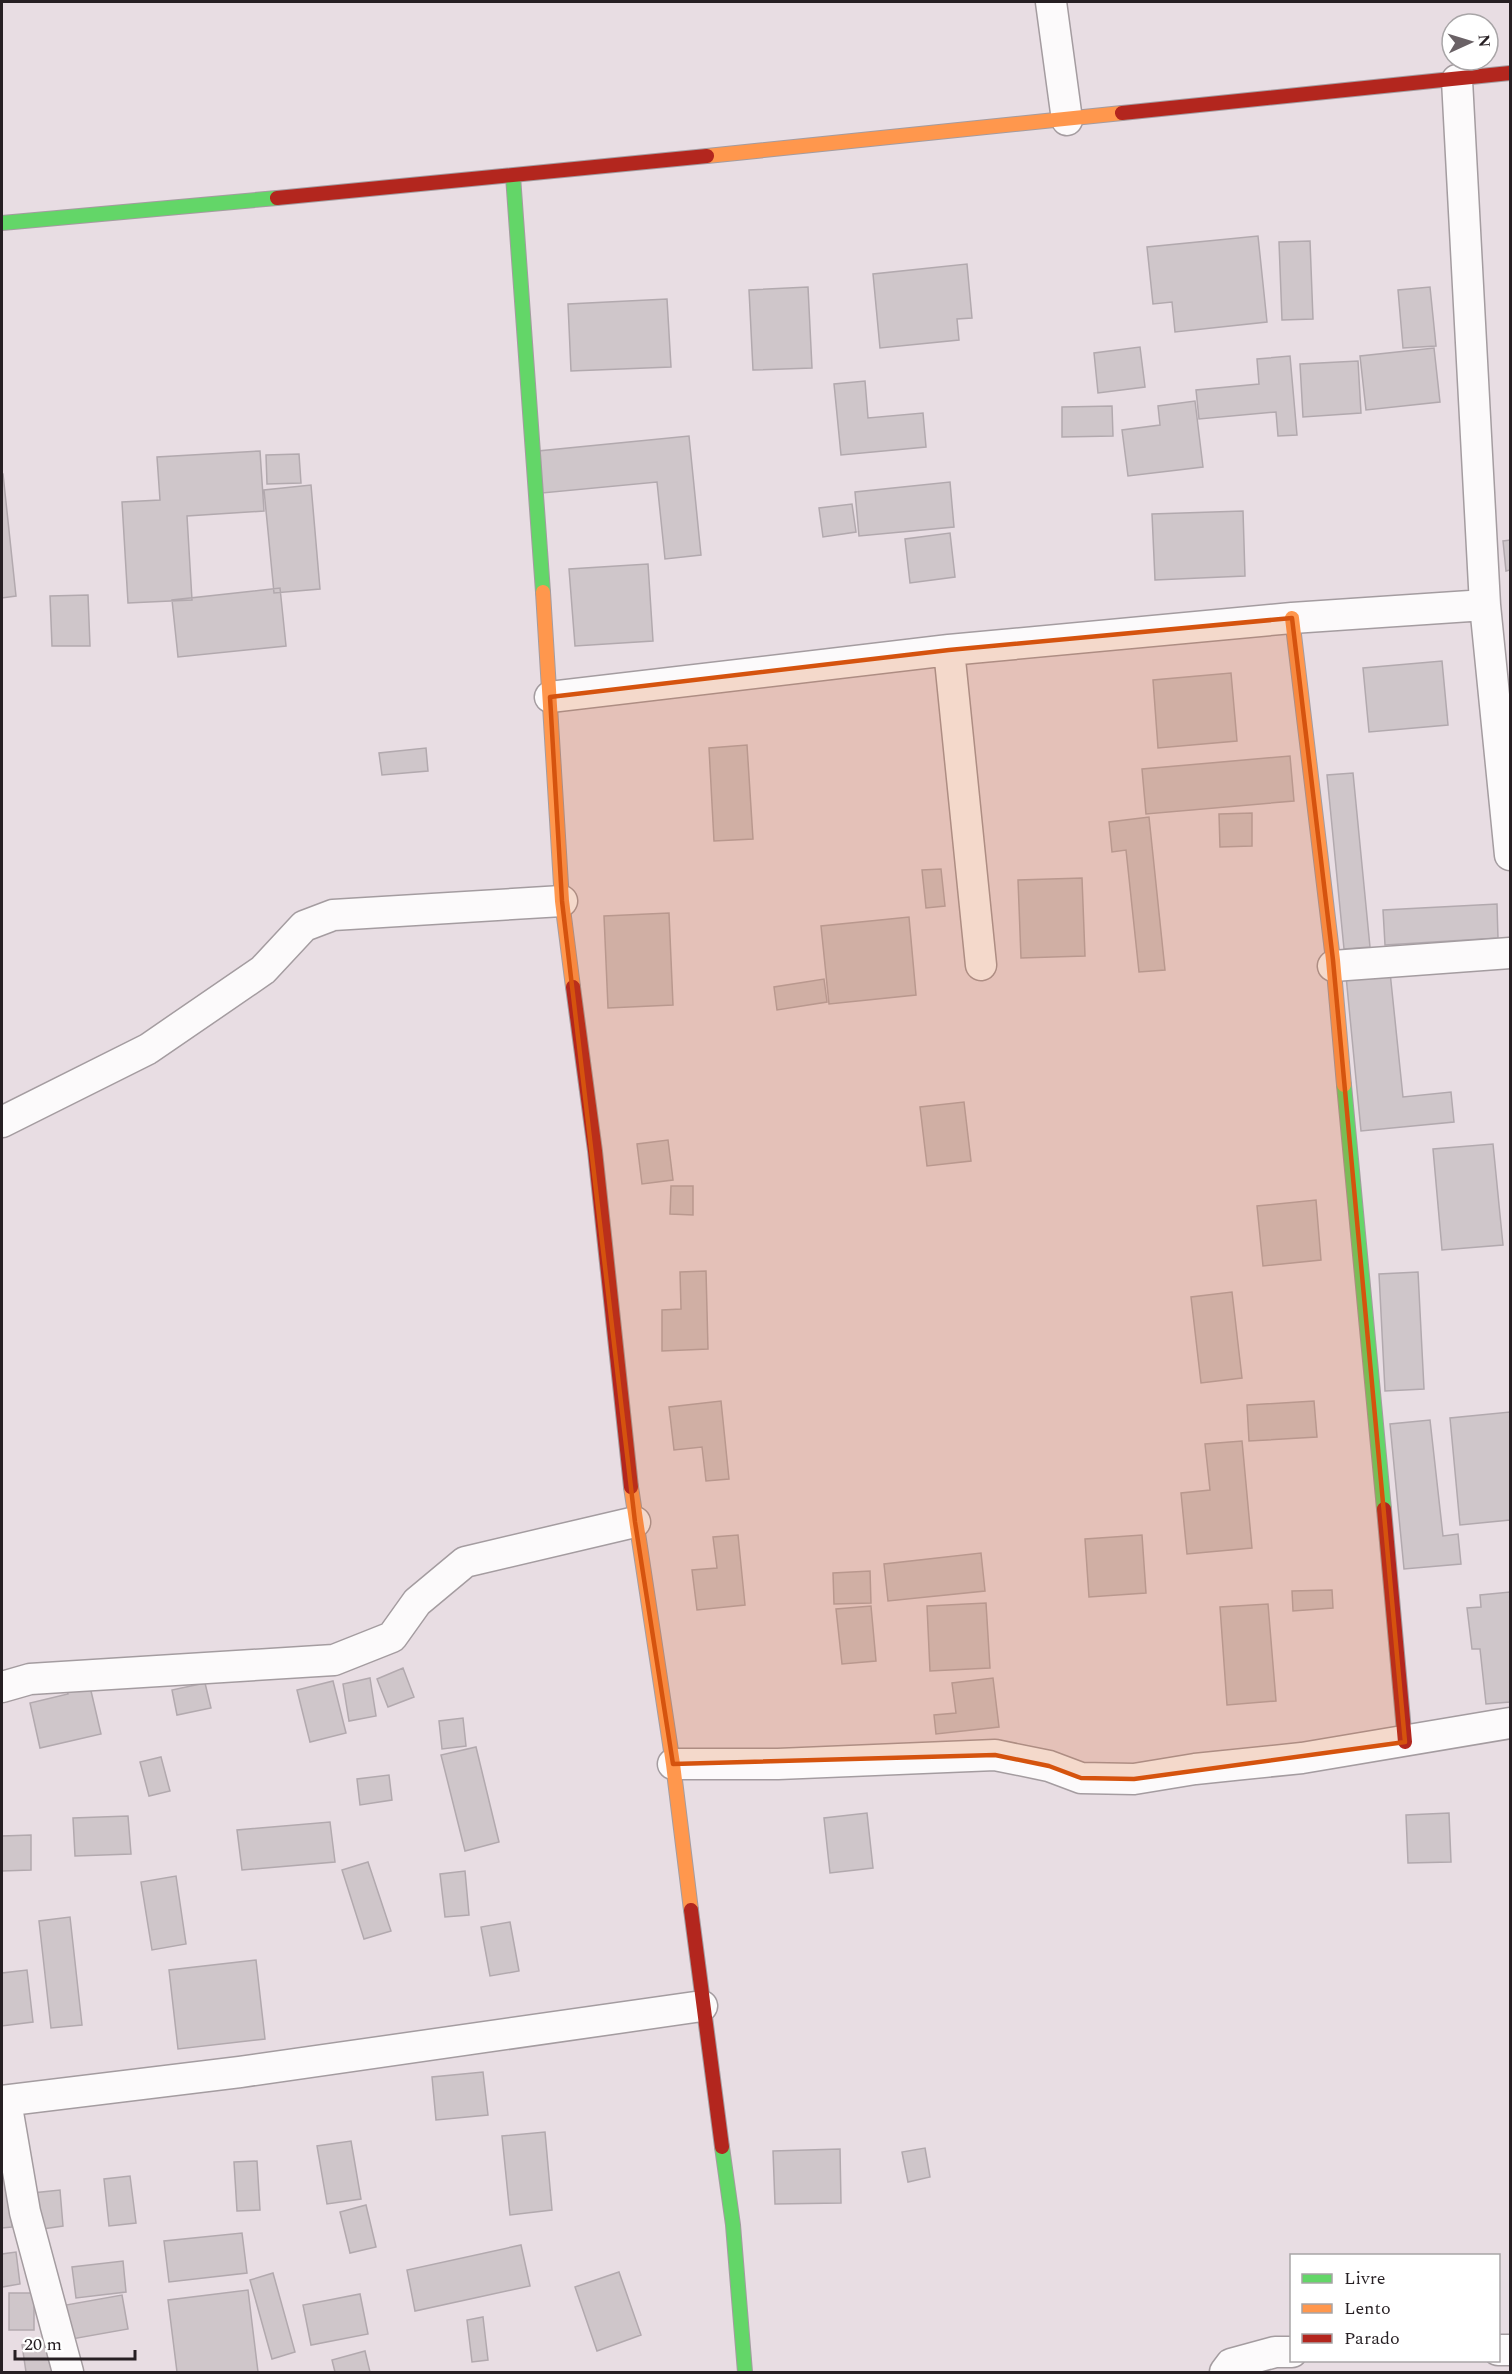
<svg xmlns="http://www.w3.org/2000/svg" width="1512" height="2374" font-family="Spectral,serif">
<rect width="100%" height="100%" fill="#e8dde3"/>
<!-- building -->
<path fill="#cfc6ca" stroke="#b2a9ae" stroke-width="1.5" d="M1258,236l9,86 -92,10 -3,-30 -19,2 -6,-57z
M1310,241l3,78 -31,1 -3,-78z
M967,264l5,54 -15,1 2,21 -79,8 -7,-74z
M808,287l4,81 -59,2 -4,-80z
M1430,287l6,59 -33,2 -5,-58z
M667,299l4,68 -100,4 -3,-67z
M1140,347l5,40 -47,6 -4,-40z
M1434,348l6,54 -74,8 -6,-54z
M1290,356l7,79 -19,1 -2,-24 -77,7 -3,-29 63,-6 -2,-25z
M1358,361l3,52 -58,4 -3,-53z
M865,381l3,37 55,-5 3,34 -85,8 -7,-71z
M1195,401l8,66 -75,9 -6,-46 38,-5 -2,-19z
M1112,406l1,30 -51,1v-30z
M689,436l12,119 -36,4 -8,-77 -115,11 -4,-42z
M260,451l4,60 -77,5 5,84 -64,3 -6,-101 38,-2 -3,-43z
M299,454l2,29 -34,1 -1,-29z
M2,474h1l13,122 -14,2z
M950,482l4,45 -95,9 -4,-44z
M311,485l9,104 -46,4 -10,-103z
M852,504l4,28 -33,5 -4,-29z
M1243,511l2,65 -90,4 -3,-66z
M950,533l5,44 -45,6 -5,-44z
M1510,540v30l-4,1 -3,-30z
M648,564l5,77 -78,5 -6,-77z
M280,588l6,58 -108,11 -6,-57z
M88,595l2,51h-38l-2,-50z
M1442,661l6,64 -79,7 -6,-64z
M1231,673l6,68 -79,7 -5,-68z
M747,745l6,94 -39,2 -5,-93z
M426,748l2,23 -46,4 -3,-22z
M1290,756l4,45 -148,13 -4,-45z
M1353,773l17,174 -26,2 -17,-174z
M1252,813v33l-32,1 -1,-33z
M1149,817l16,153 -26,2 -13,-122 -14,2 -3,-30z
M941,869l4,37 -19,2 -4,-38z
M1082,878l3,78 -64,2 -3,-78z
M1497,904l1,34 -113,7 -2,-35z
M669,913l4,92 -65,3 -4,-92z
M909,917l7,78 -87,9 -8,-78z
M1390,972l13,125 48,-5 3,30 -93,9 -15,-155z
M824,979l3,23 -50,8 -3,-23z
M964,1102l7,59 -44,5 -7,-59z
M668,1140l5,40 -31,4 -5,-40z
M1493,1144l10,101 -61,5 -9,-101z
M671,1186h22v29l-23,-1z
M1316,1200l5,60 -58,6 -6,-60z
M706,1271l2,78 -46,2v-41l19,-1 -1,-37z
M1418,1272l6,117 -39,2 -6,-117z
M1232,1292l10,86 -41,5 -10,-86z
M721,1401l8,78 -23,2 -4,-34 -28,3 -5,-43z
M1314,1401l3,36 -68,4 -2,-36z
M1510,1412v108l-50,5 -10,-107z
M1430,1420l13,116 15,-2 3,30 -57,5 -14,-145z
M1242,1441l10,107 -65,6 -6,-61 29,-3 -5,-46z
M738,1535l7,70 -48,5 -5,-40 25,-2 -4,-31z
M1142,1535l4,58 -57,4 -4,-58z
M981,1553l4,38 -97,10 -4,-37z
M870,1571l1,32 -37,1 -1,-31z
M1332,1590l1,18 -40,3 -1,-20z
M1510,1592v110l-24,2 -6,-55h-8l-5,-41 14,-1 -1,-12z
M986,1603l4,65 -60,3 -3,-65z
M1268,1604l8,97 -49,4 -7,-98z
M871,1606l5,55 -34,3 -6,-55z
M403,1668l11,29 -26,10 -11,-28z
M88,1678l13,56 -61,14 -10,-45 38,-9 -3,-11z
M370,1678l6,38 -27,5 -6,-37z
M993,1678l6,49 -63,7 -2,-19 22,-2 -4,-30z
M333,1681l13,52 -36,9 -13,-52z
M205,1683l6,25 -34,7 -5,-25z
M463,1718l3,28 -24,3 -3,-28z
M476,1747l23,95 -34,9 -24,-96z
M161,1757l9,34 -21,5 -9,-34z
M389,1775l3,25 -32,5 -3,-26z
M867,1813l6,55 -43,5 -6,-55z
M1449,1813l2,49 -43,1 -2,-48z
M128,1816l3,38 -56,2 -2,-38z
M330,1822l5,40 -93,8 -5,-40z
M31,1835v35l-29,1v-35z
M368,1862l23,69 -27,8 -22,-69z
M465,1871l4,44 -24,2 -5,-43z
M176,1876l10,68 -34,6 -11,-68z
M70,1917l12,108 -31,3 -12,-107z
M510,1922l9,49 -29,5 -9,-49z
M256,1960l9,79 -87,10 -9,-79z
M27,1970l6,52 -31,4v-53z
M483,2072l5,43 -52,5 -4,-43z
M545,2132l7,78 -42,5 -8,-79z
M351,2141l10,58 -34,5 -10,-58z
M925,2148l5,29 -22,5 -6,-30z
M840,2149l1,54 -66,1 -2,-53z
M257,2161l3,49 -23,1 -3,-49z
M2,2166h3l7,61 -10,1z
M130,2176l6,47 -27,3 -5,-47z
M60,2190l3,36 -27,4 -4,-37z
M366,2205l10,42 -26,6 -10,-41z
M242,2233l5,40 -78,9 -5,-41z
M521,2245l9,41 -115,25 -8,-41z
M16,2252l4,32 -18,3v-33z
M123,2261l3,31 -50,6 -4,-31z
M619,2272l22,63 -44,16 -22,-64z
M273,2273l22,79 -23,7 -22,-79z
M248,2290l10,82h-81l-9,-72z
M9,2293h25v37h-25z
M360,2294l8,40 -57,11 -8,-40z
M122,2295l6,34 -56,10 -6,-34z
M483,2317l5,43 -16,2 -5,-42z
M54,2341l5,31h-33l-4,-27z
M365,2351l5,21h-35l-3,-12z"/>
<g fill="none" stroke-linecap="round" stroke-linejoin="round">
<defs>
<path id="street" d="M1051,2l16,118
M1457,80l28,525 25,250
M949,650l32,315
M550,697l399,-47 343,-32 193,-13
M1333,966l177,-13
M2,1122l146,-73 115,-79 41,-44 29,-11 229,-14
M2,1687l28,-8 304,-19 58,-23 25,-35 48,-40 170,-40
M673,1764h105l217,-9 54,11 32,12 53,1 61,-10 107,-11 208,-35
M2,2101l238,-29 462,-66
M6,2101l19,111 43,160
M1498,2350h12
M1225,2372l6,-8 44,-12h17"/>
<path id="fast" d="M513,176l30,416
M2,223l275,-25
M1344,1085l40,424
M722,2147l11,78 12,147"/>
<path id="slow" d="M707,156l415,-43
M543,592l19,309 11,86
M1292,618l41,342 11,125
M631,1487l42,277 18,146"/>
<path id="jam" d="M1122,113l388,-40
M277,198l430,-42
M573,987l22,164 36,336
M1384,1509l21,233
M691,1910l31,237"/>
</defs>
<!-- street casing -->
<use href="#street" stroke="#a49ca0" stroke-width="33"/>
<!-- fast casing -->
<use href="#fast" stroke="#a49ca0" stroke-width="16"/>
<!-- slow casing -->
<use href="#slow" stroke="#a49ca0" stroke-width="16"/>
<!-- jam casing -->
<use href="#jam" stroke="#a49ca0" stroke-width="16"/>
<!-- street -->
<use href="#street" stroke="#fcfafb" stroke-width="30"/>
<!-- fast -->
<use href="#fast" stroke="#63d668" stroke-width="14"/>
<!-- slow -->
<use href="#slow" stroke="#ff974d" stroke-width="14"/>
<!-- jam -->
<use href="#jam" stroke="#b3261e" stroke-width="14"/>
</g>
<!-- marked area -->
<path fill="#d5530e" fill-opacity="0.2" stroke="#d5530e" stroke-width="4.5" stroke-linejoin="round" d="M1292,618l41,342 72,782 -271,37 -53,-1 -32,-12 -54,-11 -322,9 -38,-242 -73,-621 -12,-204 399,-47z"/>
<!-- border -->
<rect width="1512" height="2374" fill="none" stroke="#261f23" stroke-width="6"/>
<!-- legend -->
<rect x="1290" y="2254" width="210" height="108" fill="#ffffff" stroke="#a8a5a7" stroke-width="1.5"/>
<rect x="1302" y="2274" width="30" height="9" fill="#63d668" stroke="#a8a5a7" stroke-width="1.5"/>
<text x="1344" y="2284" font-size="18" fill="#261f23">Livre</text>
<rect x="1302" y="2304" width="30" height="9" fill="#ff974d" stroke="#a8a5a7" stroke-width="1.5"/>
<text x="1344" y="2314" font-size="18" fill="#261f23">Lento</text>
<rect x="1302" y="2334" width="30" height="9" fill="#b3261e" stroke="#a8a5a7" stroke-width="1.5"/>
<text x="1344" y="2344" font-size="18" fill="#261f23">Parado</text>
<!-- north arrow -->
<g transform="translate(1470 42) rotate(86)"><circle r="28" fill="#ffffff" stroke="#a8a5a7" stroke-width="1.5"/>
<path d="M0-4.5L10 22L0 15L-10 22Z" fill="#6a6266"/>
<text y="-9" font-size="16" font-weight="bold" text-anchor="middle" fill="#261f23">N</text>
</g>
<!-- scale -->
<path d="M15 2350v9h120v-9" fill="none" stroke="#261f23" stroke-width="3"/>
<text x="24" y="2350" font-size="18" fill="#261f23" stroke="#ffffff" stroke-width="4.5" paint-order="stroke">20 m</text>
</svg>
